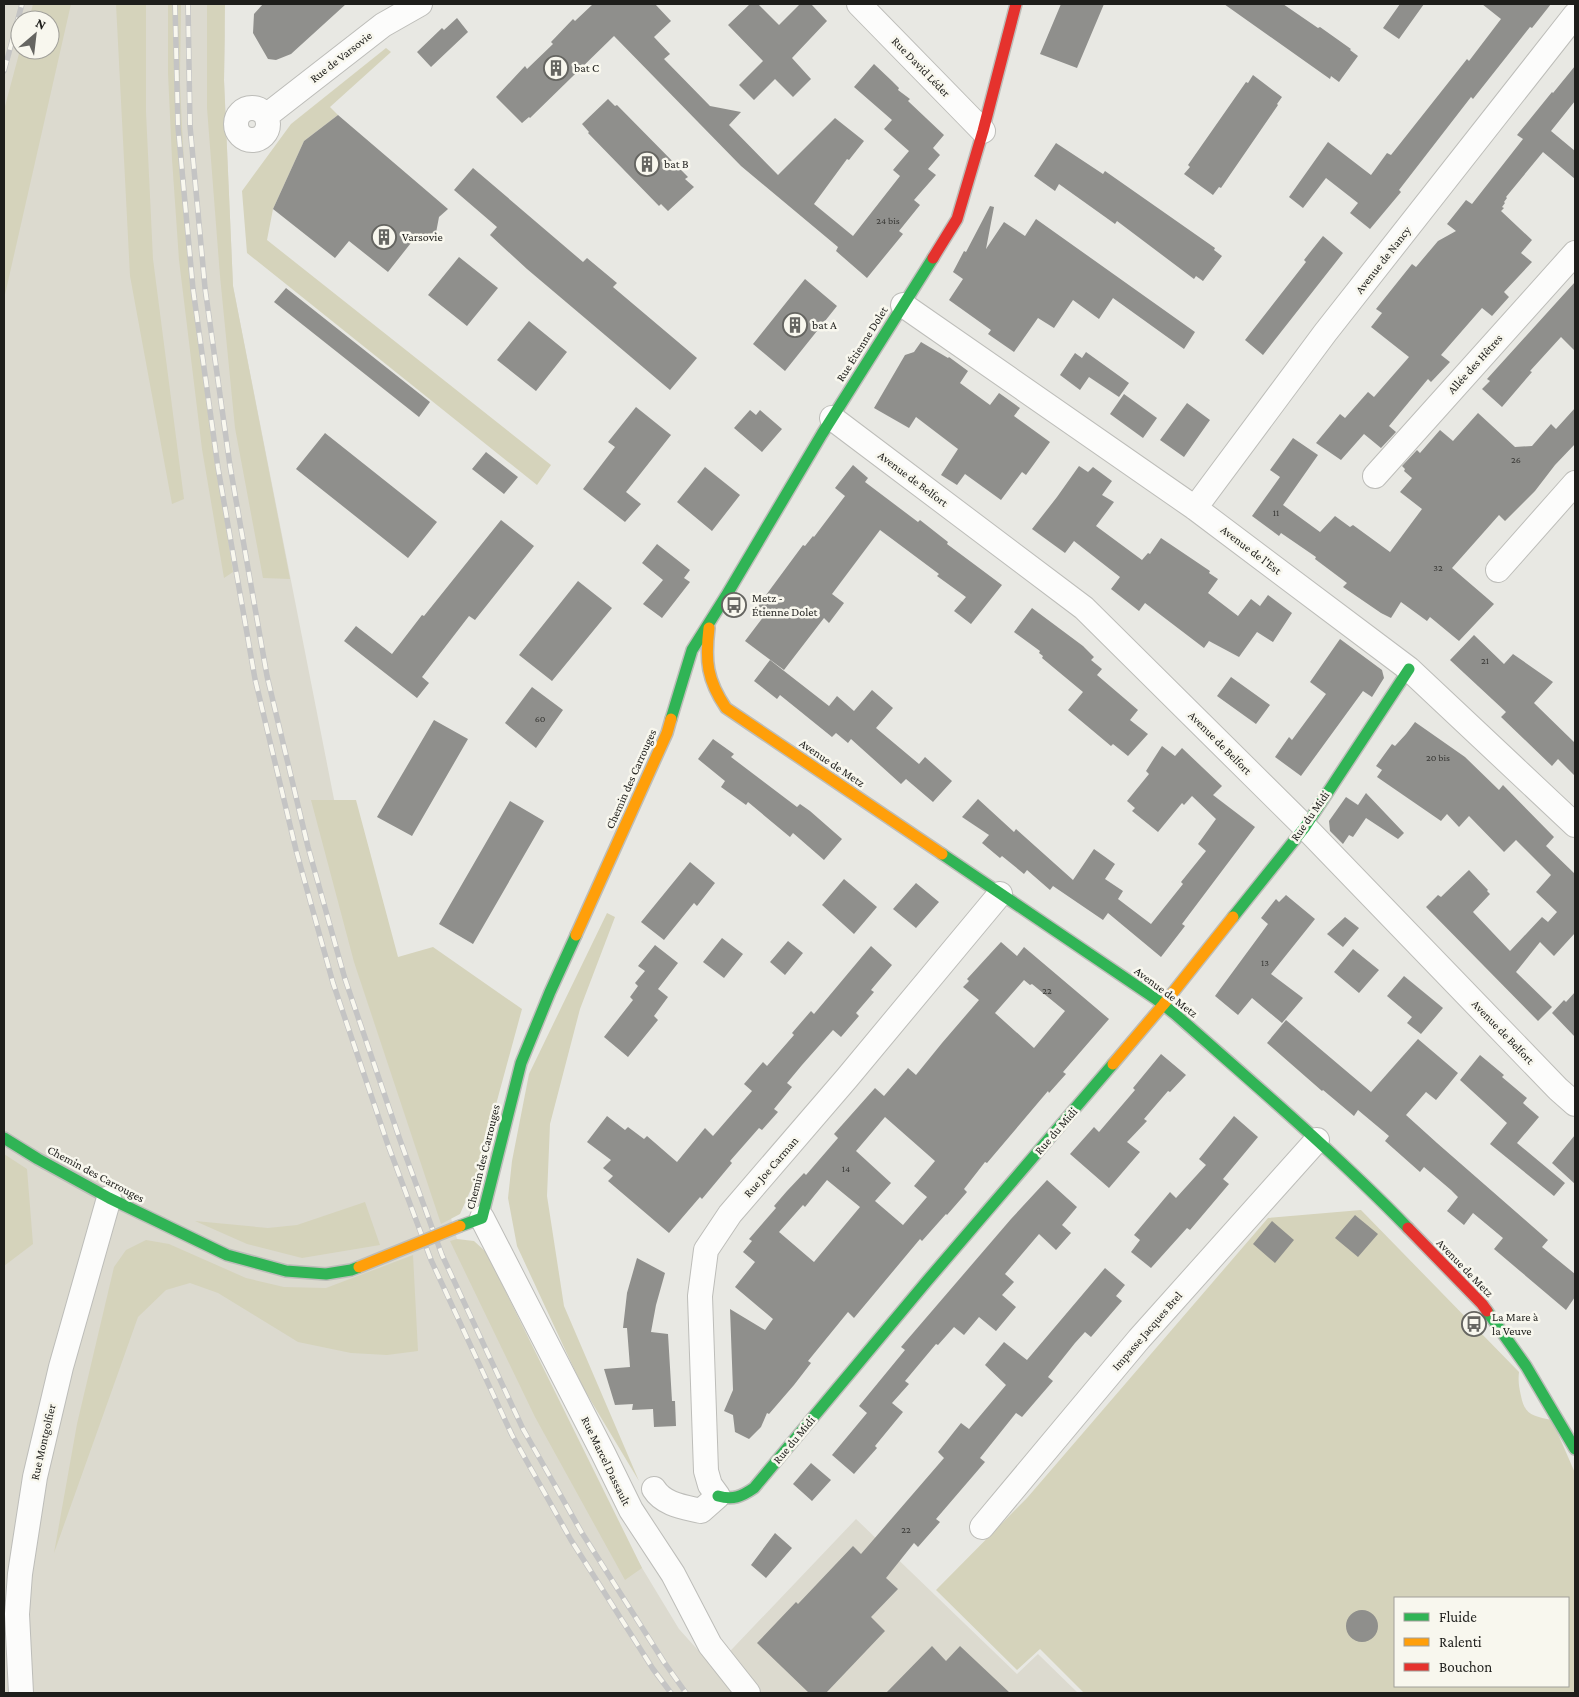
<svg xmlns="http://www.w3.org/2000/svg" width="1579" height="1697" font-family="'Crimson Pro',serif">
<rect width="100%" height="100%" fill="#e8e8e3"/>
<!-- built -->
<path fill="#dcdacf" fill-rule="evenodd" d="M4,4h220l1,33 -1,43 9,206 110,559 114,394 130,238 92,152 35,39 142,-149 161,155 21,-20 40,39h-1074zM20,20h30v30h-30z"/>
<!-- green -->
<path fill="#d5d3bb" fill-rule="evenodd" d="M33,4h38l-67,295v-189l16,-60h30v-30h-21z
M116,4h30v108l7,147 31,240 -12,5 -42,-228z
M168,4h13c0,26 -1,53 -1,79 6,164 28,327 53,489l-9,6 -22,-129 -23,-189 -7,-101 -4,-86z
M207,4h18l-1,76 9,206 57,293 -27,-1 -28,-150 -15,-152 -13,-168z
M386,48l5,4 -61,55 8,8 -34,26 -31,68 -6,31 284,225 -14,20 -290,-232 -5,-62 49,-67z
M311,800h45l42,157 35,-10 89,62 -46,169 -16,36 -19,10 -87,-262z
M607,913l8,4 -35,92 -30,115 -3,72 17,110 75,175 -57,-95 -65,-140 -9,-48 4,-37 17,-87z
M4,1154l23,15 6,75 -29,22z
M365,1202l15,43 -78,13 -55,-14 -52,-23 73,7 29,-3z
M1361,1210l158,162c-1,9 0,15 2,24 4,20 13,20 31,24l23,53v220h-491l-44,-44 -23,21 -81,-80 91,-92 241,-280zM1395,1598h173v88h-173z
M457,1239l17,2 12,11 156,316 -17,12 -90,-163 -85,-176z
M146,1240l23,4 77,34 38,9 42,1 87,-33 5,96 -31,4 -36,-2 -53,-11 -80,-49 -28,-10 -24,7 -28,27 -84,236 23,-129 37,-157 12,-17z"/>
<!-- building -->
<path fill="#8f8f8c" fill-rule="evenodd" d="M263,4h83l-55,50 -15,6 -8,-1 -15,-26 1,-19z
M593,4h62l16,17 -17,16 16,17 -6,5 46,47 31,6 -12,13 49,50 57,-57 29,23 -15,19 -2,-1 -33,45 39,32 47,-60 -7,-6 16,-19 -25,-22 8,-9 -38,-33 20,-23 18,17 7,7 -1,2 12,9 -2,2 36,34 -11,13 7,7 -12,14 8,6 -22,25 6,5 -21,26 4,3 -36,44 -31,-27 2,-4 -97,-81 -127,-130 -84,82 -1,-1 -7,6 -26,-26 29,-31 2,3 26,-25 -2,-2 22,-23 2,2z
M750,4h8l21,21 21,-21h11l16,17 -35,37 19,21 -18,18 -18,-18 -21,21 -15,-15 24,-24 -35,-36z
M1061,4h43l-27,64 -37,-14z
M1224,4h59l35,24 2,-1 31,22 -1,1 8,6 -19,26 -8,-6 -1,3z
M1400,4h24l-25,35 -16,-11z
M1482,4h69l-19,24 -2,-1 -57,72 -2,-2 -72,93 2,2 -31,37 -20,-16 8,-10 -32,-25 -23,30 -14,-11 39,-55 43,33 16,-22 4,2 76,-96 2,2 32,-42z
M457,18l11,14 -37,35 -14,-15 25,-24 2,2z
M1575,66v35l-24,30 24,20v28l-32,-27 -37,45 1,1 -3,4 1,1 -3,4 2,1 -3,3 31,29 -11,13 11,9 -28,30 5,5 -17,19 -10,-8 -41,47 9,7 -19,20 -3,-3 -39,47 7,6 -15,16 -17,-14 -23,26 -25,-17 24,-29 5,4 23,-26 6,5 35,-40 -38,-30 11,-14 -6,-4 36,-45 4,3 22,-26 18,-10 -9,-7 19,-24 6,4 51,-65 -6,-4 35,-43 1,1z
M1253,75l29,22 -5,7 1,1 -57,83 -2,-1 -6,8 -29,-21 6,-7 -2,-2 58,-83 2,1z
M608,99l7,7 2,-1 71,72 -3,2 9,8 -26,24 -7,-7 -2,2 -71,-73 1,-1 -7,-8z
M338,115l110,94 -9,8 -4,21 -17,-4 -30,38 -39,-31 -14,17 -62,-49 31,-68z
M1056,143l47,31 2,-3 110,77 -1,2 8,6 -19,25 -7,-5 -2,3 -77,-58 -2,3 -56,-40 -4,7 -21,-15z
M473,168l110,94 4,-4 30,25 -4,4 84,71 -27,32 -143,-121 -37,-34 7,-8 -43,-37z
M990,206l4,1 -8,42 18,-27 21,14 11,-17 159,113 -11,17 -71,-51 -14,21 -26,-19 -19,28 -16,-10 -24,34 -26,-18 3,-4 -42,-30 14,-21 -10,-7 11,-21 2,1z
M1323,236l20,17 -80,102 -18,-15 61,-78 -2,-2z
M459,257l39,31 -31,38 -39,-31z
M805,279l32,27 -52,65 -32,-27z
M1575,282v69l-14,-14 -31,34 2,1 -30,35 -20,-18 8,-8 -3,-2z
M286,288l144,114 -11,15 -145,-115z
M529,321l38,31 -31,39 -39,-31z
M921,342l27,16 1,-1 19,14 -8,12 30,22 9,-12 21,15 -6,8 36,26 -24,33 -4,-3 -21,28 -36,-26 -8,11 -16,-10 17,-26 -42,-32 -7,11 -35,-20 31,-53 9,-3z
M1086,352l43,31 -10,14 -30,-20 -9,13 -20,-15 15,-22 7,5z
M1124,394l33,24 -14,20 -33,-24z
M1187,403l23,17 -26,37 -24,-17z
M636,407l35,28 -45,57 15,12 -16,18 -42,-33 32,-42 -7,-5z
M1575,408v36l-20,21 -20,26 -30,30 -6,-6 -47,53 42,36 -35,37 -29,-24 -3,4 -26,-19 -10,16 -10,-5 -38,-26 4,-4 -32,-24 1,-2 -35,-24 -2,3 -27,-20 28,-39 -10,-7 23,-32 25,17 -35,50 37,27 15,-16 15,11 3,-2 37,27 32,-43 -22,-17 12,-14 -8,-7 1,-2 -3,-3 15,-16 3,3 20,-23 13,11 25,-28 37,34 17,-1 19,-22 5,5z
M750,410l6,5 4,-5 22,19 -20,23 -28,-24z
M325,433l112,89 -29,36 -112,-89z
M486,452l32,25 -14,17 -32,-25z
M853,465l15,13 -3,4 53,40 2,-2 28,22 -1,2 55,41 -31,39 -17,-13 12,-14 -29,-21 2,-2 -59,-44 -48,64 12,9 -15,20 -5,-5 -40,52 -39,-29 22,-29 -9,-6 45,-61 2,1 8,-10 1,1 31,-41 -10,-8z
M1079,466l9,6 5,-5 19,14 -10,14 12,7 -18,24 46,34 6,-7 2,1 11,-16 49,33 -1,2 9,6 -10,14 30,23 13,-17 9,7 8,-11 24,18 -19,29 -16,-10 -18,25 -30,-16 -5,7 -59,-45 -6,8 -28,-22 9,-12 -46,-36 -9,12 -33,-24 25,-32z
M705,467l35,28 -28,36 -35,-29z
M501,520l33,26 -59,74 -6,-4 -47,61 7,6 -12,15 -73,-57 12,-15 36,28 30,-39 2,1z
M657,544l33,26 -6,8 6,4 -28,36 -19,-14 20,-24 -21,-17z
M578,581l34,27 -60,73 -33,-26z
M1032,608l51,38 11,11 -3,3 11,9 -5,6 41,35 -8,10 18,14 -20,22 -15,-12 -2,2 -43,-36 15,-18 -41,-34 1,-2 -4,-3 1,-2 -26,-19z
M1474,635l30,29 9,-10 40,28 -19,21 41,40v33l-17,-17 -6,7 -51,-49 5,-5 -56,-52z
M1340,639l42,31 2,8 -12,19 -9,-6 -62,85 -26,-19 14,-20 3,3 34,-46 -16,-12z
M770,660l59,46 8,-10 17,15 18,-21 21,18 -17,20 43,36 6,-7 27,24 -19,21 -27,-23 -5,5 -50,-45 -3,4 -12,-10 -4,4 -52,-42 -3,4 -23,-18z
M1231,677l39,28 -14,19 -39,-28z
M532,687l31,23 -27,38 -31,-25z
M434,720l34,19 -56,97 -35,-19z
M1415,722l50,35 34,33 4,-5 51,52 -8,9 29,28v59l-21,23 -14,-14 -24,30 36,35 -14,14 -112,-114 12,-12 3,2 28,-27 19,20 -1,1 3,3 -17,18 37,39 32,-34 6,5 9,-10 -21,-20 15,-17 -35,-35 -12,12 -35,-36 -10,11 -12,-13 -6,7 -64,-44 5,-7 -6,-4 16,-22 3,2 11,-12z
M713,739l21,15 -3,3 66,50 3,-3 10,7 32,28 -18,21 -31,-27 -3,4 -42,-35 -2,3 -25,-18 4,-6 -27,-22z
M1162,746l13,10 7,-8 40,38 -9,9 42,32 -73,97 3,2 -24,31 -53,-44 -5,7 -50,-34 -3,4 -23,-20 -3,4 -22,-18 -2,2 -18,-15 7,-8 -27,-18 16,-18 36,33 2,-3 57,51 21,-31 21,15 -10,15 18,12 -5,8 33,25 32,-40 -2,-2 25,-31 -8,-7 18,-25 -24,-23 -8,9 -2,-2 -24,29 -26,-21 3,-3 -8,-7 22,-27 -3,-3z
M1366,793l38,40 -6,6 -32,-21 -13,19 -4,-2 -6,9 -13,-13 -1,-10 17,-24 12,8z
M510,801l34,20 -71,123 -34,-20z
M690,862l25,21 -18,23 -3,-3 -30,37 -23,-18z
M844,879l33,28 -23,27 -32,-29z
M916,883l23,19 -23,26 -23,-19z
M1286,895l29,24 -44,55 32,24 -21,25 -30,-25 -14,17 -23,-19 53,-72 -7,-6 15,-19 3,3z
M1345,917l14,11 -16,19 -16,-13z
M722,938l21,16 -19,24 -21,-16z
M788,941l15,12 -18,22 -15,-13z
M1001,942l16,14 7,-9 85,72 -46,53 3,2 -17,19 -1,-2 -61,72 -2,-1 -21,27 3,3 -20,23 -1,-1 -24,27 -2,-2 -66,79 -6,-6 -40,49 3,2 -17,22 -25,29 -2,-1 -6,14 -12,12 -14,-7 -2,-17 -9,-4 9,-21 -3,-81 35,21 8,-11 -38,-32 20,-25 -12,-10 9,-11 -3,-2 27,-31 -2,-2 13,-15 17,-18 2,2 32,-37 -4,-4 41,-46 9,8 24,-28 8,7 26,-32 37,-43 -16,-13 6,-6 -2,-2zM1024,980l6,5 2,-1 33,27 -31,37 -39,-35zM885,1117l50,44 -21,25 13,11 -24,28 -28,-24 16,-18 -35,-32zM827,1180l33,27 -46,55 -35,-30 24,-27 2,2z
M655,945l23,18 -20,26 10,8 -14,19 4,4 -30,37 -24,-20 29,-37 -3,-3 8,-11 -3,-3 10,-12 -7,-5z
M871,946l21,19 -21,25 3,2 -18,21 3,3 -18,21 -8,-7 -31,35 -15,18 5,4 -18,22 4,3 -16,18 -3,-2 -29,33 2,2 -30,36 -2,-2 -31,36 -61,-52 5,-5 -10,-8 8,-8 -24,-18 20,-26 18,14 3,-3 16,12 3,-3 30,26 28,-34 8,8 39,-45 -8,-7 19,-22 4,4 27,-31 -2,-2 19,-22 3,3z
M1353,949l26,21 -20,23 -25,-21z
M1404,976l39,32 -22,26 -14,-11 5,-6 -25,-21z
M1575,992v45l-23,-24 12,-13 2,2z
M1286,1020l85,72 47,-53 40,34 -22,27 -10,-8 -20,23 31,28 111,97 -6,7 33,27v23l-9,13 -72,-61 9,-11 -30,-25 -9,12 -17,-14 11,-14 -7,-7 -27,-23 -4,5 -35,-31 4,-5 -31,-26 -4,6 -31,-26 -1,1 -55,-48z
M1161,1054l25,21 -16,17 -2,-1 -24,28 3,2 -20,21 13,10 -31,36 -39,-34 24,-27 5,5 36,-42 -2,-2z
M1480,1055l24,20 -2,2 25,21 -4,5 16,14 -22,26 48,40 -11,13 -64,-52 17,-21 -47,-43z
M1234,1116l24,21 -35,42 6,5 -39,46 -3,-2 -36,40 -20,-16 9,-12 -6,-5 36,-43 6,6 30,-33 -7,-6z
M1575,1135v49l-23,-21z
M1047,1180l30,27 -15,18 9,8 -15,17 -17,-16 -34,40 9,8 -12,13 14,12 -20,24 -17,-14 -15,18 -10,-8 -16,18 -2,-1 -31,37 4,3 -17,19 11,9 -28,34 2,2 -23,26 -22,-19 35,-42 -8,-7 46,-56 -4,-3 110,-128z
M1355,1215l23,19 -20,23 -23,-19z
M1272,1221l22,19 -19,23 -22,-19z
M637,1258l28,15 -9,32 -5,27 17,2 4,67h3l1,25 -22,1 -1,-18 -21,1 1,-6 -18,1 -11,-36 26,-2 -3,-39h-4l4,-35z
M1105,1268l20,17 -9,11 6,5 -31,36 -6,-5 -10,11 -27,34 5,4 -31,36 -6,-4 -36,45 5,4 -49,57 4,3 -22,25 -4,-4 -28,35 12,11 -27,28 14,14 -59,62h-17l-52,-50 39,-41 2,2 55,-58 8,8 83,-96 -6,-6 23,-29 8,6 37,-44 -21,-20 19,-23 23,18z
M811,1463l20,17 -19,21 -19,-17z
M775,1533l17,15 -26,30 -15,-13z
M1346 1626a16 16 0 1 1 32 0a16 16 0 1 1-32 0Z
M932,1646l14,15 14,-15 50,47h-124z"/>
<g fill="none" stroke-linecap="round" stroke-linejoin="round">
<defs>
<path id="street" d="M859,4l124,127
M236 124a16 16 0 1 1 32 0a16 16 0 1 1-32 0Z
M266,116l117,-91 37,-21
M903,305l292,203 214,161 166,156
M832,418l252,190 221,219 253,262 17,15
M1375,476l200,-223
M1195,508l130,-175 250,-318
M1498,570l77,-87
M482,1218l121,235 28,57 42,64 37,71 38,48
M654,1489c10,16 31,18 47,22l17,-15 -8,-11 -4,-14 -6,-175 6,-46 24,-36 117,-136 153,-184
M982,1527l157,-188 178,-199
M21,1693l-4,-79 3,-40 15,-97 26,-110 48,-169"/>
<path id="fast" d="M671,719l21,-69 34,-54 96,-162 111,-176
M942,854l214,145 19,15c79,70 159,138 233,214
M1233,917l72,-90 104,-158
M4,1138l34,21 71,39 118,57 59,16 40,3 25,-4 8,-3
M460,1226l22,-8 39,-155 29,-71 26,-57
M1487,1311l39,55 49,83
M718,1496c15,4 23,1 36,-8l173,-207 186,-217"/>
<path id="slow" d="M709,628c-4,33 -2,52 17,80l216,146
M576,935l91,-202 4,-14
M1113,1064l50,-59 70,-88"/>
<path id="jam" d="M933,258l24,-39 26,-88 33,-127
M1408,1228l74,76 5,7"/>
</defs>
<!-- street casing -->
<use href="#street" stroke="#bdbdb9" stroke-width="26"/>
<!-- fast casing -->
<use href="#fast" stroke="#bdbdb9" stroke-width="14"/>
<!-- slow casing -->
<use href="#slow" stroke="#bdbdb9" stroke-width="14"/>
<!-- jam casing -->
<use href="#jam" stroke="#bdbdb9" stroke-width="14"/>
<!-- street -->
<use href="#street" stroke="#fcfcfb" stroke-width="24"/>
<!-- fast -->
<use href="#fast" stroke="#30b455" stroke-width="11"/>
<!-- slow -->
<use href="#slow" stroke="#ff9f0a" stroke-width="11"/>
<!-- jam -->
<use href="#jam" stroke="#e5322d" stroke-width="11"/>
<defs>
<path id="rail" d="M175,4l3,123 15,162 25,179 37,211 41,171 37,133 55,162 43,115 81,175 59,105 82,129 18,24
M188,4l2,122 15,162 25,178 37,210 41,171 37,132 55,161 42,115 81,174 59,104 82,129 22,31
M4,71l18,-67"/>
</defs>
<!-- rail casing -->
<use href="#rail" stroke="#c4c4c4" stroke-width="5.5"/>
<!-- rail -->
<use href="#rail" stroke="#f8f7ee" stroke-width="4" stroke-dasharray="11" stroke-linecap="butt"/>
<defs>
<path id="slow-bridge" d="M359,1267l101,-41"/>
</defs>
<!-- slow-bridge casing -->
<use href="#slow-bridge" stroke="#bdbdb9" stroke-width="14" stroke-linecap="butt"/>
<!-- slow-bridge -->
<use href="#slow-bridge" stroke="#ff9f0a" stroke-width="11"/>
</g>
<!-- icons -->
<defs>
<symbol id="building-ring" viewBox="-11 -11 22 22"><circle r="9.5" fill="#f8f7ee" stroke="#656561" stroke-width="1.5"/><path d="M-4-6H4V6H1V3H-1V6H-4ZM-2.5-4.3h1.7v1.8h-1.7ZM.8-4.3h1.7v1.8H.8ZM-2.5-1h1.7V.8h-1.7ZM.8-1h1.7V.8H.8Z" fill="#656561"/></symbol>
<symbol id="bus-ring" viewBox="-11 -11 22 22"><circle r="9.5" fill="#f8f7ee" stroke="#656561" stroke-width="1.5"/><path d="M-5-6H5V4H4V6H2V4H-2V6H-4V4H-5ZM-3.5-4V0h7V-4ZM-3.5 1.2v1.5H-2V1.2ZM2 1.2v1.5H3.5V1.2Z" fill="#656561"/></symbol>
</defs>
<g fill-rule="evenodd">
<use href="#building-ring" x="542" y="54" width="28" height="28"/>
<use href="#building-ring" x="633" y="150" width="28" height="28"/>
<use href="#building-ring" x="370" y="223" width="28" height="28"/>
<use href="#building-ring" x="781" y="311" width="28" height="28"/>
<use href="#bus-ring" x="720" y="591" width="28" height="28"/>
<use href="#bus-ring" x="1460" y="1310" width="28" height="28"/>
</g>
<g text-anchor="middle" stroke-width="5" stroke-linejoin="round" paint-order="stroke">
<!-- number labels -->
<g font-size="10" fill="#3a3a37">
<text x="888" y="224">24 bis</text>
<text x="1516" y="463">26</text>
<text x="1276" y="516">11</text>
<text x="1438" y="571">32</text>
<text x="1485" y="664">21</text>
<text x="540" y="722">60</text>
<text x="1438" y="761">20 bis</text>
<text x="1265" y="966">13</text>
<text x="1047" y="994">22</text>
<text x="846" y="1172">14</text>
<text x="906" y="1533">22</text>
</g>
<!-- street labels -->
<g font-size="12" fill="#1e1e1b" stroke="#f8f7ee">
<text transform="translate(341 57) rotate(-38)" y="4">Rue de Varsovie</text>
<text transform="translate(921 67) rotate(46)" y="4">Rue David Léder</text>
<text transform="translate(1383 260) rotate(-52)" y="4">Avenue de Nancy</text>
<text transform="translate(862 344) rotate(-58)" y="4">Rue Étienne Dolet</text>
<text transform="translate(1475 364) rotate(-48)" y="4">Allée des Hêtres</text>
<text transform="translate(913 479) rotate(37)" y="4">Avenue de Belfort</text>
<text transform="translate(1251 550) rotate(37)" y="4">Avenue de l'Est</text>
<text transform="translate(1220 743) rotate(45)" y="4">Avenue de Belfort</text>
<text transform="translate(832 763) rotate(34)" y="4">Avenue de Metz</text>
<text transform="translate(631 779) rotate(-66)" y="4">Chemin des Carrouges</text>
<text transform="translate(1310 816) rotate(-55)" y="4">Rue du Midi</text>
<text transform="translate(1166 992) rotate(37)" y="4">Avenue de Metz</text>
<text transform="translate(1503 1032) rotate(46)" y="4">Avenue de Belfort</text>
<text transform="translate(1056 1131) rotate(-49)" y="4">Rue du Midi</text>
<text transform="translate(483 1157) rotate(-76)" y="4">Chemin des Carrouges</text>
<text transform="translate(771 1167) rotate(-49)" y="4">Rue Joe Carman</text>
<text transform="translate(96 1174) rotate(28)" y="4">Chemin des Carrouges</text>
<text transform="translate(1465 1268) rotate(46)" y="4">Avenue de Metz</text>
<text transform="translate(1147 1331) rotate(-49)" y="4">Impasse Jacques Brel</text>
<text transform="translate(794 1440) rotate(-50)" y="4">Rue du Midi</text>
<text transform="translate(43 1442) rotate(-77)" y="4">Rue Montgolfier</text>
<text transform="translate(606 1461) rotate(64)" y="4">Rue Marcel Dassault</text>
</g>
<!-- poi labels -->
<g font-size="12" fill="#1e1e1b" stroke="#f8f7ee" text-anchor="start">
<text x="574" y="72">bat C</text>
<text x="664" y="168">bat B</text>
<text x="402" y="241">Varsovie</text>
<text x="812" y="329">bat A</text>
<text x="752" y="602">Metz -<tspan x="752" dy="14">Étienne Dolet</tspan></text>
<text x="1492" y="1321">La Mare à<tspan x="1492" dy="14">la Veuve</tspan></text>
</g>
</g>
<!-- border -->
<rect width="1579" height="1697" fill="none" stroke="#1e1e1b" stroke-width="10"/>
<!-- legend -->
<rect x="1394" y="1597" width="175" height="90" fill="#f8f7ee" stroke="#a1a09a"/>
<rect x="1404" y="1613" width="25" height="8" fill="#30b455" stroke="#a1a09a"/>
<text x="1439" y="1622" font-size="15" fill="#1e1e1b">Fluide</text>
<rect x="1404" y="1638" width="25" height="8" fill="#ff9f0a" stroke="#a1a09a"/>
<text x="1439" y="1647" font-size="15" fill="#1e1e1b">Ralenti</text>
<rect x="1404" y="1663" width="25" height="8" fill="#e5322d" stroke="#a1a09a"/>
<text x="1439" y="1672" font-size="15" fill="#1e1e1b">Bouchon</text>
<!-- north arrow -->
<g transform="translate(35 35) rotate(28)"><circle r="24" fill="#f8f7ee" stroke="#a1a09a"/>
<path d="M0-4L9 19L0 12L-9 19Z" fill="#656561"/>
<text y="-8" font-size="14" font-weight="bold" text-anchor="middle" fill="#1e1e1b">N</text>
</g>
</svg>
